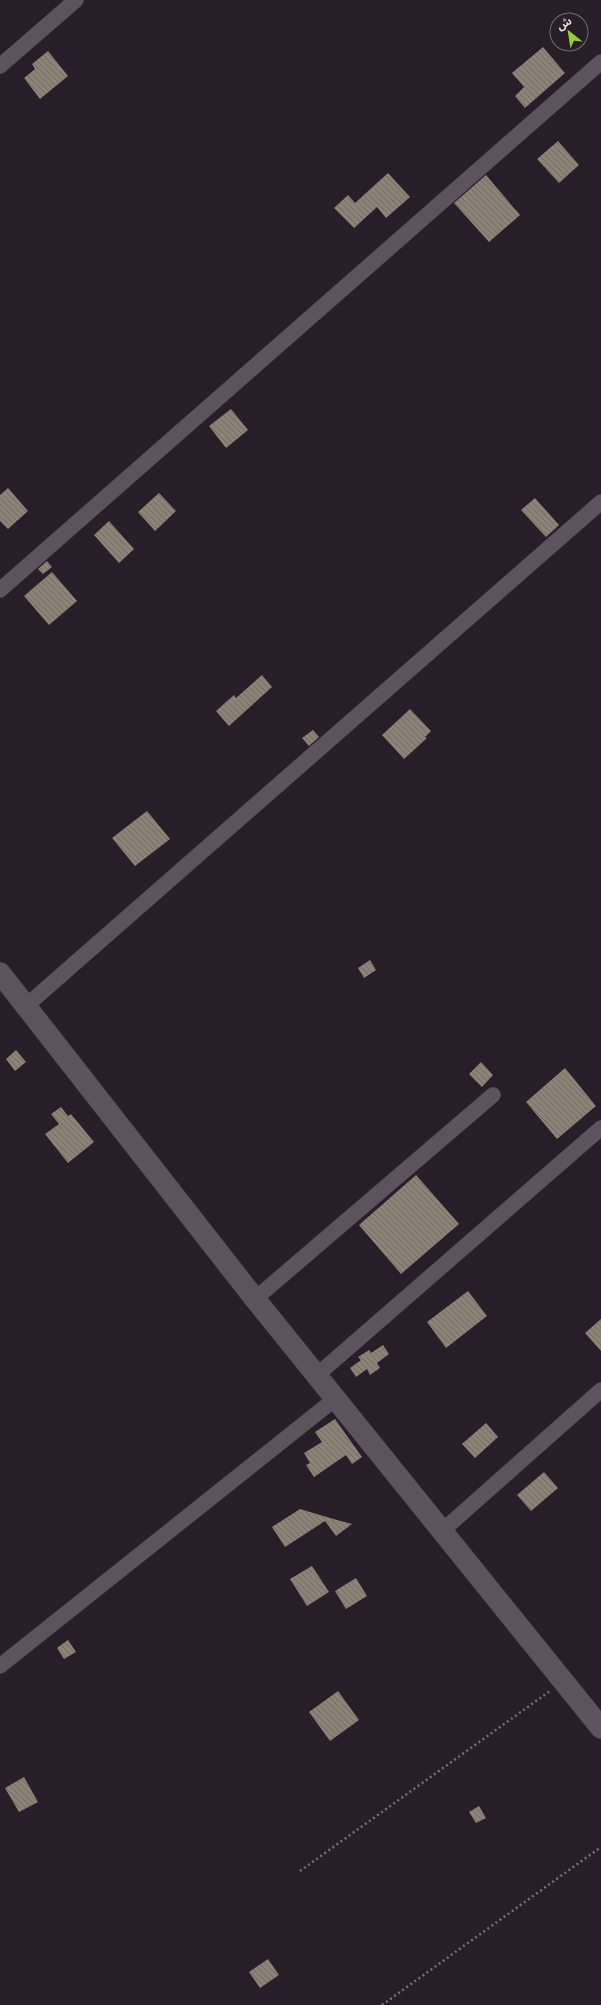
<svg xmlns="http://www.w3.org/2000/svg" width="601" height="2005" font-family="Arial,'Noto Sans Arabic',sans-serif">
<defs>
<pattern id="building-back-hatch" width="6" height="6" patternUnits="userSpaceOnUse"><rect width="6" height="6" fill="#8c8276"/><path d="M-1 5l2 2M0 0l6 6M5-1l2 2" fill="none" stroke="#736c65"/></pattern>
</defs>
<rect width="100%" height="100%" fill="#271e27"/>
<!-- building -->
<path fill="url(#building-back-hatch)" d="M543,47l22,26 -40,35 -10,-12 9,-9 -12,-14z
M48,51l20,25 -28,23 -16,-21 11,-9 -3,-5z
M558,141l21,24 -20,18 -22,-24z
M388,173l22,24 -24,21 -9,-11 -23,21 -20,-20 14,-13 7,8z
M486,175l34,40 -31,27 -35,-39z
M231,409l17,21 -22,18 -17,-22z
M8,488l20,23 -20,18 -8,-8v-26z
M159,493l17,18 -21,20 -17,-19z
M535,498l24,27 -13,12 -25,-27z
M109,521l25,28 -15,14 -25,-28z
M47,561l5,6 -9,7 -5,-5z
M52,572l25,29 -28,24 -25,-29z
M262,675l10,12 -43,39 -13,-15 18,-16 2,3z
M410,709l21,22 -6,6 2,1 -23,21 -22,-24z
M313,730l6,7 -10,9 -7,-8z
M147,811l23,28 -35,27 -23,-28z
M370,960l6,10 -12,8 -6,-10z
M16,1050l10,12 -11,9 -9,-12z
M481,1062l12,13 -11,12 -13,-13z
M565,1068l31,38 -39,33 -31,-37z
M61,1107l7,9 3,-2 23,28 -26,21 -23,-29 14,-10 -8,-10z
M416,1175l43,49 -58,50 -42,-49z
M468,1291l19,25 -41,32 -19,-26z
M601,1319v32l-16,-18z
M383,1345l6,9 -12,9 3,5 -10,7 -3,-6 -11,8 -6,-9 11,-8 -3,-3 11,-7 2,3z
M335,1419l27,38 -10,7 -6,-9 -32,22 -8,-12 4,-2 -6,-10 18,-11 -7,-10z
M486,1423l12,14 -23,21 -13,-14z
M544,1472l14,16 -27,23 -14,-16z
M300,1509l30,9 22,6 -16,12 -11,-15 -40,26 -13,-20z
M312,1566l17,26 -22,14 -17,-27z
M356,1578l11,18 -21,13 -11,-18z
M68,1640l8,12 -12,7 -7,-11z
M338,1691l21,29 -29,21 -21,-29z
M24,1777l14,25 -19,10 -14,-24z
M479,1806l7,12 -10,5 -7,-11z
M268,1959l11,16 -19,13 -11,-16z"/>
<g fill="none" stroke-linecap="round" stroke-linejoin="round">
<defs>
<path id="street" d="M0,66l76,-66
M0,590l601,-528
M26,1006l575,-504
M255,1299l238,-204
M316,1376l285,-248
M442,1531l159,-141
M0,1666l335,-267"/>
<path id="secondary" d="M0,973l255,326 346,429"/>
</defs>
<!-- street casing -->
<use href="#street" stroke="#433c43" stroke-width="16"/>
<!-- secondary casing -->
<use href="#secondary" stroke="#433c43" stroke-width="22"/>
<!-- path -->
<path stroke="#776f77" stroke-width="2.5" stroke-dasharray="2 3" stroke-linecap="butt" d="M300,1871l250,-180
M382,2005l219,-158"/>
<!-- street -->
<use href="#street" stroke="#5d535d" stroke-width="15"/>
<!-- secondary -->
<use href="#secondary" stroke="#5d535d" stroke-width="21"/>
</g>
<!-- north arrow -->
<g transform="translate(569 32) rotate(330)"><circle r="19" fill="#271e27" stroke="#736b73"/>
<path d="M0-3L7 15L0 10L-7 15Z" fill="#95cc3a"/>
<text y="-6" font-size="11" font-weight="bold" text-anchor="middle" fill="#e5dfe5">ش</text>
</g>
</svg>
